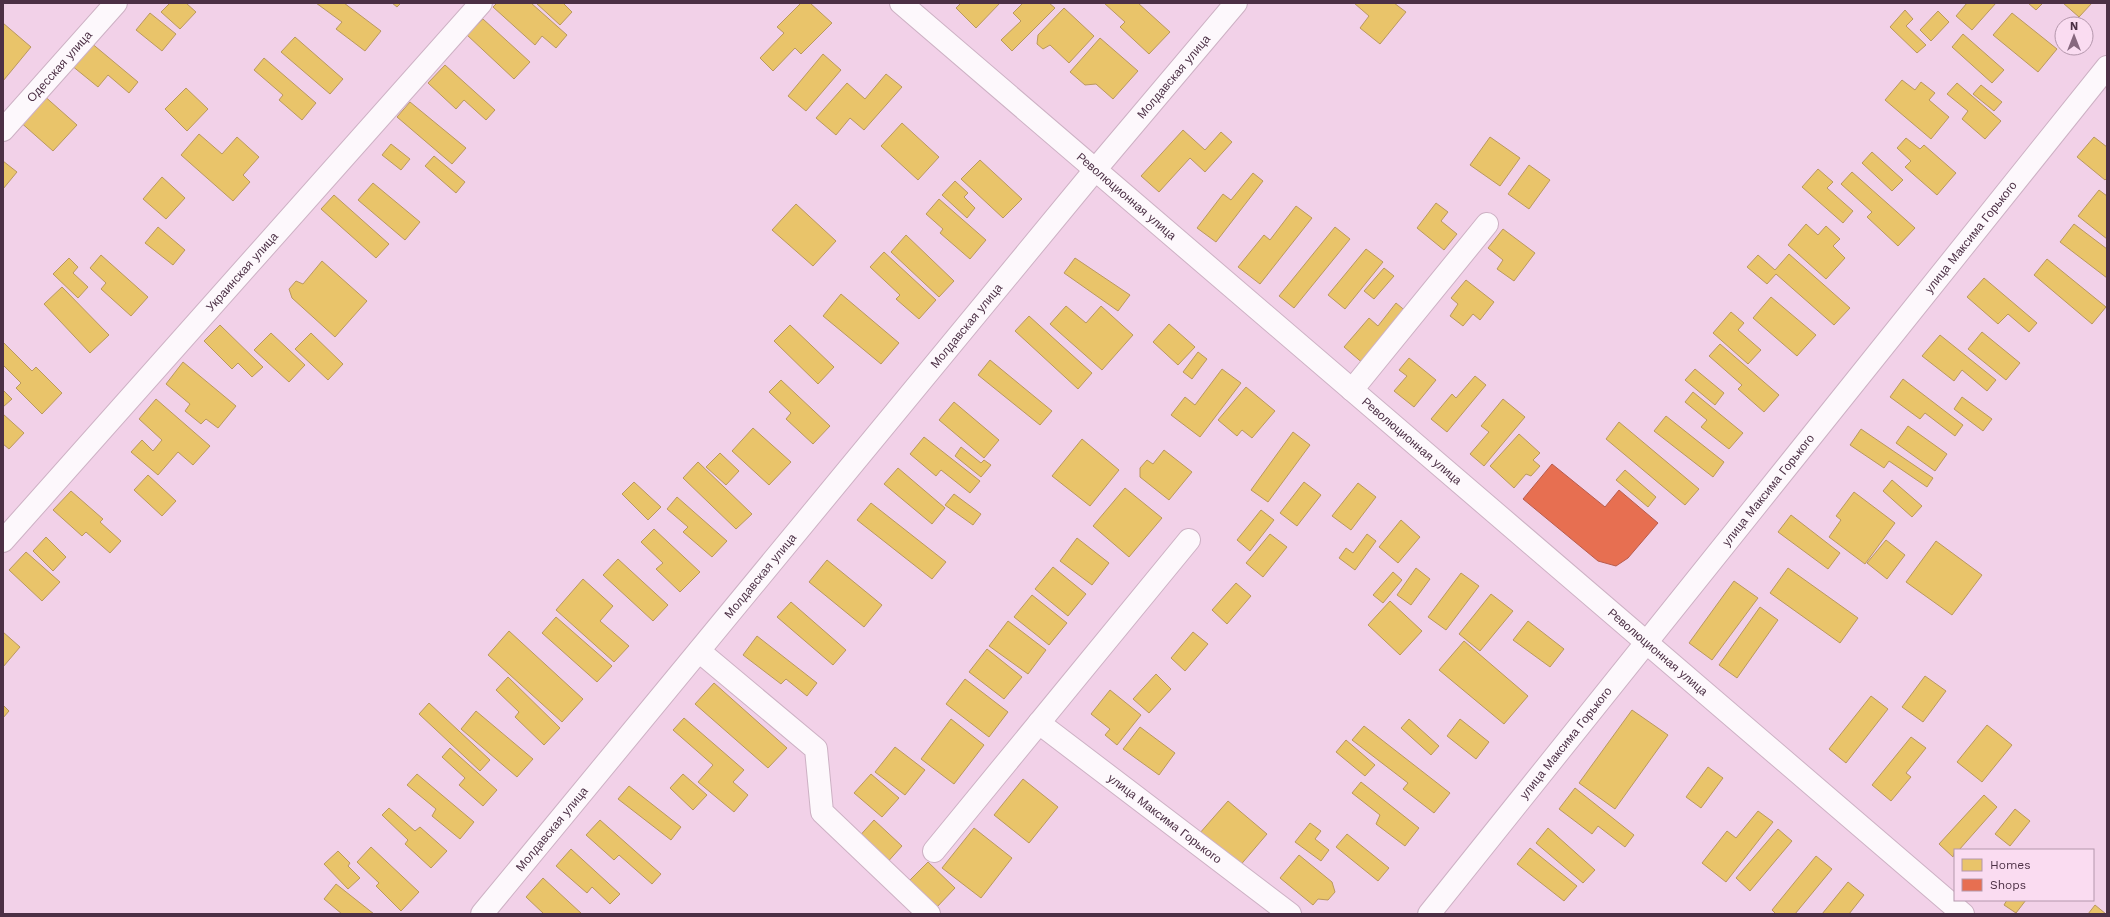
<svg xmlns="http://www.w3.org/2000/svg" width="2110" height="917" font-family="'Work Sans',sans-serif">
<rect width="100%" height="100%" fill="#f2d1e8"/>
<!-- homes -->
<path fill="#e9c46a" stroke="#ba985f" d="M170,3h16l10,9 -16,17 -19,-17z
M316,3h28l37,28 -16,20 -29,-22 6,-7z
M392,3h9l-4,4z
M497,3h34l36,32 -11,13 -14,-12 -7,9 -42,-38z
M536,3h27l9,9 -12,13z
M801,3h9l22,20 -31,31 -6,-6 -22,23 -13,-13 24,-25 -7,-6z
M961,3h39l-24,25 -20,-20z
M1023,3h26l6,5 -43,43 -11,-11 20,-19 -8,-8z
M1104,3h34l32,29 -21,22 -29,-27 5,-5z
M1354,3h40l12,9 -26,32 -20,-16 9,-12z
M1967,3h29l-24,27 -16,-14z
M2028,3h15l-7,7z
M2063,3h29l-13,14z
M1064,8l30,28 -25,27 -19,-18 -7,4 -6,-5 1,-9z
M1905,10l8,9 -7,7 20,19 -9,8 -27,-26z
M1938,11l11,11 -18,19 -11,-11z
M150,13l26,21 -14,17 -26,-21z
M2012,13l45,36 -19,23 -45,-37z
M483,19l47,43 -16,17 -47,-44z
M3,23l28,24 -28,34z
M1963,34l41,36 -12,13 -40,-36z
M295,37l48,42 -13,15 -49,-42z
M1100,38l38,33 -25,28 -17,-15 -11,1 -15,-13z
M90,42l48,40 -9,11 -21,-18 -10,12 -27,-22z
M823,54l18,16 -35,41 -18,-15z
M264,58l52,45 -14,17 -23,-20 4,-5 -29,-25z
M445,65l50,45 -9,10 -22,-20 -8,9 -28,-26z
M886,74l16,13 -38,43 -14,-12 -14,17 -20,-17 31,-35 18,16z
M1902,80l13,10 6,-8 14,11 -6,7 20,17 -18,22 -46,-39z
M1957,83l44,38 -16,18 -23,-20 6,-8 -21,-17z
M1981,85l21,17 -8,9 -21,-17z
M186,88l22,21 -21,22 -22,-22z
M42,94l35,31 -24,26 -35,-31z
M410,102l56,46 -14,16 -55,-47z
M902,123l37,34 -21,23 -37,-34z
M1183,130l22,20 16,-18 11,10 -27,30 -15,-14 -31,34 -18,-16z
M199,134l23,20 15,-17 22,20 -16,18 7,7 -17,19 -52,-46z
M1490,137l30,21 -20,28 -30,-21z
M2094,137l13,10v31l-2,2 -28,-23z
M1906,138l14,11 4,-4 32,28 -19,22 -32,-28 6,-6 -14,-13z
M391,144l19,15 -9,11 -19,-15z
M1872,152l31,28 -11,11 -30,-28z
M434,156l31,26 -9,11 -31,-27z
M980,160l42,39 -19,19 -42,-39z
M3,161l14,11 -14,17z
M1529,165l21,15 -21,29 -21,-15z
M1818,169l15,13 -6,6 26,23 -10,12 -41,-36z
M1852,172l63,56 -17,18 -31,-29 5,-5 -31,-28z
M1253,173l10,8 -47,61 -19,-14 26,-34 8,6z
M162,177l23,21 -19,21 -23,-20z
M955,181l13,12 -4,4 11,11 -8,10 -25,-23z
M373,183l47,39 -15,18 -47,-40z
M2099,190l8,6v43l-29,-23z
M334,195l55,49 -13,14 -55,-49z
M939,199l47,41 -16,19 -30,-26 3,-4 -17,-15z
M1436,203l12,9 -7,9 16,13 -13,16 -27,-22z
M796,204l40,37 -23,25 -41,-36z
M1296,206l16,12 -52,66 -22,-17 26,-32 6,5z
M1806,224l12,11 8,-9 14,13 -7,7 12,12 -19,21 -38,-34z
M2074,224l33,25v29l-47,-36z
M158,227l27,23 -12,15 -28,-22z
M1335,227l15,12 -56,69 -15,-12z
M1503,229l32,24 -21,28 -17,-12 6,-9 -15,-12z
M906,235l48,46 -15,16 -48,-45z
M1366,249l17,13 -38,47 -17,-14z
M884,252l52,48 -17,19 -23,-20 4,-4 -30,-28z
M1789,254l61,54 -16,17 -58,-51 -9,10 -20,-17 11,-12 17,15z
M101,255l47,42 -17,19 -30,-27 5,-6 -16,-15z
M69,258l9,9 -5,6 15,14 -10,11 -25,-24z
M1075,258l55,37 -12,16 -54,-38z
M2047,259l59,48 -14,17 -58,-49z
M322,261l45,40 -32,36 -43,-39 -3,-9 7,-8 7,3z
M1384,268l10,8 -20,23 -10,-8z
M1984,278l53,45 -8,9 -21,-18 -10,10 -31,-27z
M1466,280l28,22 -14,18 -7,-6 -10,12 -13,-10 8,-12 -7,-6z
M62,287l47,48 -19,18 -46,-49z
M841,294l58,49 -18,21 -58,-48z
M1771,297l45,38 -19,21 -44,-38z
M1396,303l12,10 -43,52 -21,-18 25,-29 9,8z
M1066,306l20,17 15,-17 32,29 -31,35 -52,-46z
M1731,312l13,11 -6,7 23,20 -13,14 -35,-31z
M1029,316l63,57 -14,16 -63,-58z
M1169,324l26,23 -17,18 -25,-23z
M220,325l43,42 -11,10 -14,-14 -6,6 -28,-28z
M790,325l44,42 -16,17 -44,-43z
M1982,332l38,31 -14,17 -38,-31z
M271,333l34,32 -16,17 -35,-32z
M311,333l32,31 -15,16 -33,-31z
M1940,335l56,45 -9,11 -25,-21 -8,11 -32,-25z
M3,342l29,29 4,-4 26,26 -20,21 -26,-26 5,-5 -18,-18z
M1720,344l59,51 -15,17 -26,-23 4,-4 -33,-29z
M1198,352l9,7 -15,20 -9,-7z
M1409,358l27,22 -22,27 -20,-16 13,-15 -8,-6z
M990,360l62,51 -12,14 -62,-50z
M183,362l53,44 -18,22 -12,-9 -5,5 -16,-13 5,-7 -24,-20z
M1222,369l19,14 -41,54 -29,-22 14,-18 10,8z
M1695,369l29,24 -9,12 -30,-25z
M1475,376l11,9 -39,47 -16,-13 21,-25 4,4z
M1903,379l60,46 -8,11 -30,-23 -5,6 -30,-22z
M781,380l49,46 -17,18 -27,-25 5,-6 -22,-21z
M1246,387l29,24 -23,27 -10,-8 -5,6 -19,-16z
M3,390l9,9 -9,8z
M1693,392l50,41 -14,16 -28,-22 6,-7 -22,-18z
M1962,397l30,22 -9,12 -29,-22z
M156,399l54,47 -17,19 -15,-13 -20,23 -27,-23 11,-12 11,11 9,-11 -23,-21z
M1503,399l22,18 -41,49 -14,-12 19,-22 -8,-6z
M954,402l45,38 -15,18 -45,-38z
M3,414l21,19 -15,16 -6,-5z
M1666,416l58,46 -11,15 -59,-46z
M1619,422l80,67 -14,16 -79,-66z
M1908,426l39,28 -12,17 -39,-28z
M753,428l38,34 -22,23 -37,-34z
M1861,429l72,49 -6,9 -38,-26 -5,7 -34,-23z
M1293,432l17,13 -42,57 -17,-12z
M1519,434l21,19 -7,7 7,6 -9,10 -5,-2 -12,14 -24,-22z
M924,437l56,44 -10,12 -29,-23 -5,6 -26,-22z
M1082,439l37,31 -29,36 -38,-30z
M961,447l20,16 3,-3 7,5 -10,12 -26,-21z
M1164,450l28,22 -23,28 -29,-23v-9l7,-8 6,4z
M720,453l19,18 -13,14 -20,-18z
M698,462l54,52 -16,15 -53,-51z
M898,468l47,40 -13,16 -48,-40z
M1625,470l31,27 -8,10 -32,-27z
M148,475l28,26 -14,15 -28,-26z
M1892,480l30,26 -10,11 -29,-26z
M634,482l27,25 -13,13 -26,-26z
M1304,482l17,13 -24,31 -17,-13z
M1358,483l18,14 -25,33 -19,-14z
M1125,488l37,30 -33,39 -36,-31z
M71,491l32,28 -3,3 21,19 -11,12 -24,-21 -4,4 -29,-26z
M1854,492l41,31 -30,41 -36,-27 12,-17 -5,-4z
M954,494l27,20 -8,11 -28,-20z
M677,497l50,44 -15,16 -29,-25 5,-5 -21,-18z
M871,503l75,59 -14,17 -75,-59z
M1261,510l13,10 -24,31 -13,-11z
M1791,515l49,38 -12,16 -50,-37z
M1401,520l19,17 -22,26 -19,-16z
M654,529l46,43 -20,20 -24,-23 7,-6 -22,-21z
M1270,534l17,13 -24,30 -17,-14z
M1367,534l9,7 -21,29 -16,-12 7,-10 7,5z
M46,537l20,20 -13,14 -20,-20z
M1077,538l32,25 -17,22 -32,-24z
M1886,540l19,15 -18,24 -20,-16z
M1936,541l46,34 -30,40 -46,-33z
M26,552l34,30 -18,19 -33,-31z
M618,559l50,46 -15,16 -50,-46z
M827,560l55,45 -18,22 -55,-45z
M1053,567l33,27 -18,22 -33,-27z
M1416,568l14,11 -19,26 -14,-10z
M1788,568l70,50 -18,25 -70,-50z
M1393,572l9,8 -19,23 -10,-8z
M1461,573l18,13 -33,44 -18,-13z
M583,579l30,27 -13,15 29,25 -15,16 -58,-52z
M1734,581l24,17 -46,62 -23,-17z
M1236,583l15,13 -24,28 -15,-14z
M1491,594l22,17 -33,40 -21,-17z
M1032,595l35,28 -18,22 -35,-28z
M1390,601l32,30 -22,24 -32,-30z
M791,602l55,48 -13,15 -56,-48z
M1760,607l18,13 -41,58 -18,-13z
M556,617l56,49 -15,16 -55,-49z
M1008,621l38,29 -18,24 -39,-28z
M1528,621l36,28 -14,18 -37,-27z
M509,631l74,68 -21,23 -74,-67z
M3,632l17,15 -17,20z
M1193,632l15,12 -23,27 -14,-13z
M757,636l60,47 -10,13 -21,-17 -5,5 -38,-29z
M1464,641l64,55 -24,28 -65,-54z
M987,649l35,28 -18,22 -35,-27z
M1156,674l15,15 -22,24 -16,-14z
M1925,676l21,15 -23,31 -21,-15z
M508,677l52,51 -16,17 -29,-28 4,-5 -23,-22z
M965,679l43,33 -19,25 -43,-33z
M714,683l73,65 -19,20 -73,-64z
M1110,690l31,25 -24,30 -12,-10 5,-6 -19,-15z
M1871,696l17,13 -42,54 -17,-14z
M429,703l61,57 -10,11 -61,-57z
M3,705l6,6 -6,7z
M1632,710l36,25 -53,74 -36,-26z
M476,711l57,48 -16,18 -56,-48z
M684,718l60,52 -11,12 15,13 -14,17 -36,-30 15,-17 -40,-35z
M951,719l33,26 -30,39 -33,-25z
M1409,719l30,27 -8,9 -30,-27z
M1460,719l29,23 -13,17 -29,-23z
M1987,725l25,20 -30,37 -25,-20z
M1364,726l86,67 -16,20 -31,-24 5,-6 -56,-43z
M1140,727l35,26 -16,22 -36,-26z
M1911,737l15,11 -20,25 5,4 -20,24 -19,-16z
M1346,740l29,25 -10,11 -29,-24z
M895,747l30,23 -20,25 -30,-23z
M450,748l47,42 -14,16 -24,-21 6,-7 -23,-21z
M1708,767l15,11 -22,30 -15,-11z
M417,774l57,48 -14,17 -28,-23 4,-7 -29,-24z
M683,774l24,21 -14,15 -23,-22z
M871,774l28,24 -17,19 -28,-24z
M1023,779l35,28 -29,36 -35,-28z
M1361,782l58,46 -14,18 -29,-22 4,-9 -28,-22z
M629,786l52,41 -10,13 -53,-41z
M1575,788l59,47 -9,12 -27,-21 -6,8 -33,-25z
M1984,795l13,12 -38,43h-4l-2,7 -14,-13z
M1228,801l39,33 -29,34 -39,-34z
M389,808l26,23 5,-4 27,24 -16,17 -26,-24 3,-4 -26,-25z
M2015,809l15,12 -20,25 -15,-12z
M1758,811l15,11 -47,60 -24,-19 25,-32 9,7z
M600,820l61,54 -9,10 -33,-29 -5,5 -28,-25z
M874,820l28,26 -18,20 -28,-26z
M1310,823l11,8 -6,8 14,11 -8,11 -26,-19z
M974,828l38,30 -31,40 -39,-30z
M1548,828l47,42 -12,13 -47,-40z
M1778,829l14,12 -42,50 -14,-13z
M1347,834l42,34 -11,13 -42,-34z
M371,847l48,45 -18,19 -25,-25 3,-3 -22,-21z
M1530,848l47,38 -13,15 -47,-37z
M571,849l49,45 -10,10 -18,-17 -5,6 -31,-27z
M338,851l12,12 -2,3 12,12 -12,11 -24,-25z
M1299,855l33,27 3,10 -7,8 -10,-1 -5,6 -33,-27z
M1816,856l16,13 -37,45h-19l-4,-4z
M928,862l27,26 -19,20 -28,-26z
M543,878l39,36h-38l-18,-17z
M1848,882l16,13 -15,19h-27z
M336,884l38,30h-32l-18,-15z
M2007,900h19l-10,13 -12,-8z
M2095,905l11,9h-18z"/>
<!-- shops -->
<path fill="#e76f51" stroke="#b85c4d" d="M1552,464l53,43 14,-17 39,33 -30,35 -12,8 -18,-5 -75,-62z"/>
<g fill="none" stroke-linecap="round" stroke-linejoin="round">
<defs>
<g id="street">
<path id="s1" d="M901,3l1062,911"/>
<path id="s2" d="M3,130l113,-127"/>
<path d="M1352,390l135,-166"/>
<path id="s3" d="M3,541l478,-538"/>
<path d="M699,651l117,98 6,63 107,102"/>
<path id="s4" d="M1039,723l251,191"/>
<path d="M934,851l255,-311"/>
<path id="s5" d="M482,914l613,-744 141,-167"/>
</g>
<g id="secondary">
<path id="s6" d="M1429,914l678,-847"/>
</g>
</defs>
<!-- street casing -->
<use href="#street" stroke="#cdb1c4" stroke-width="24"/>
<!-- secondary casing -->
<use href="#secondary" stroke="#cdb1c4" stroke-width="24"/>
<!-- street -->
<use href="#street" stroke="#fdf8fc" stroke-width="22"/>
<!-- secondary -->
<use href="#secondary" stroke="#fdf8fc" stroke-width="22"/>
</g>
<g text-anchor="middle" stroke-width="4" stroke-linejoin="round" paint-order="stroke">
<!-- street labels -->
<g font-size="12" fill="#4c3045" stroke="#fadcf1">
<text dy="4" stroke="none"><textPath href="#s2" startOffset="85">Одесская улица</textPath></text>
<text dy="4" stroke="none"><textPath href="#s5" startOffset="1086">Молдавская улица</textPath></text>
<text dy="4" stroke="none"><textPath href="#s1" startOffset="297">Революционная улица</textPath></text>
<text dy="4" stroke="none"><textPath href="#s6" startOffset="867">улица Максима Горького</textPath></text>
<text dy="4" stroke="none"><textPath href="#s3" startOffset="360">Украинская улица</textPath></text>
<text dy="4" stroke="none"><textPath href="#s5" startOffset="762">Молдавская улица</textPath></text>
<text dy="4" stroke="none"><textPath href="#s1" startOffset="673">Революционная улица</textPath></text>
<text dy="4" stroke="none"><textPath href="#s6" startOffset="543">улица Максима Горького</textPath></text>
<text dy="4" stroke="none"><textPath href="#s5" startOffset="438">Молдавская улица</textPath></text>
<text dy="4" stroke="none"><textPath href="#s1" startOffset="997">Революционная улица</textPath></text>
<text dy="4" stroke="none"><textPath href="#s6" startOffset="219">улица Максима Горького</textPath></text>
<text dy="4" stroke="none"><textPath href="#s4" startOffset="158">улица Максима Горького</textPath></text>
<text dy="4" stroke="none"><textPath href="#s5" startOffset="110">Молдавская улица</textPath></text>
</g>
</g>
<!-- border -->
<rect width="2110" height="917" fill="none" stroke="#4c3045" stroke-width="8"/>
<!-- legend -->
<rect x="1954" y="849" width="140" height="52" fill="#fadcf1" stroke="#b497ac"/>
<rect x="1962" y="859" width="20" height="12" fill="#e9c46a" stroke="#b497ac"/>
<text x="1990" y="869" font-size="12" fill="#4c3045">Homes</text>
<rect x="1962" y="879" width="20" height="12" fill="#e76f51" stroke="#b497ac"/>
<text x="1990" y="889" font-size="12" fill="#4c3045">Shops</text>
<!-- north arrow -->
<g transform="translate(2074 36)"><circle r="19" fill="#fadcf1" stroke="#b497ac"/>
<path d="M0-3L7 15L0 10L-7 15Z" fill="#86687e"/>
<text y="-6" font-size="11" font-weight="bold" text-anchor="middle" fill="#4c3045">N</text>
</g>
</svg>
